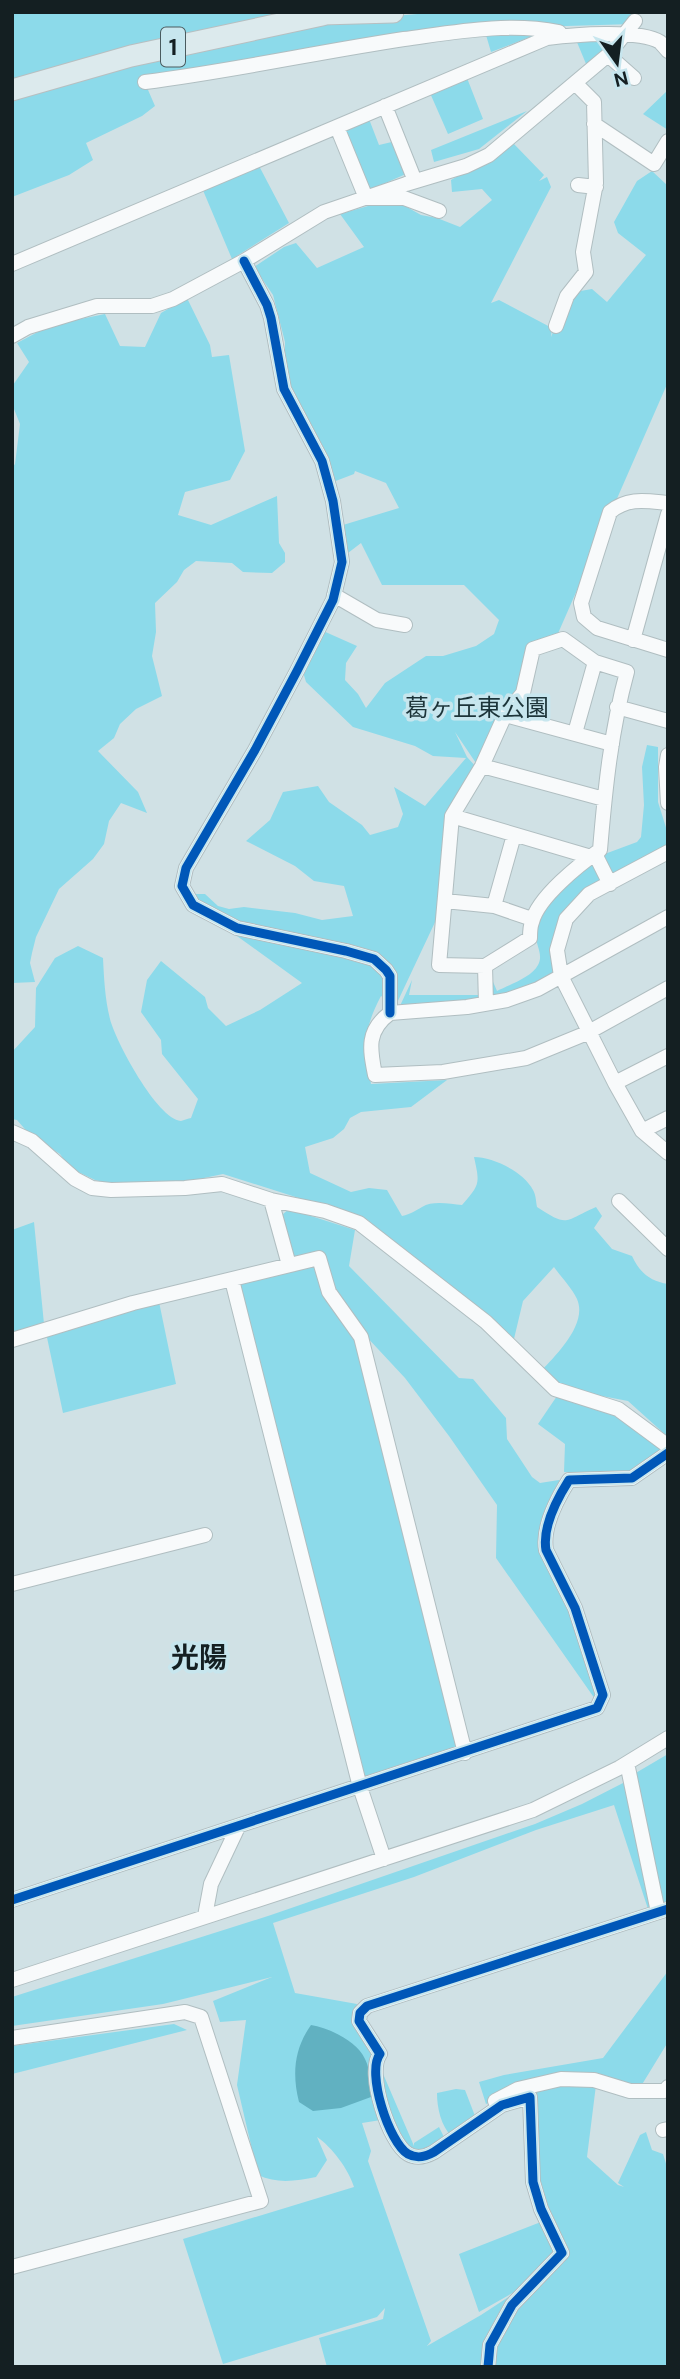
<svg xmlns="http://www.w3.org/2000/svg" width="680" height="2379" font-family="'DM Sans','Noto Sans JP',sans-serif">
<rect width="100%" height="100%" fill="#d0e1e5"/>
<!-- green -->
<path fill="#8cdaea" d="M12,12h289l-289,76z
M440,12h196l-3,12 -197,6 -291,53 10,23 -13,10 -56,27 7,17 -24,15 -57,22v-99l34,-11 258,-63z
M543,32l-52,20 -5,-17z
M624,34l-35,37 -15,-36z
M467,78l16,41 -35,15 -18,-41z
M668,90v40l-25,-16z
M527,111l-48,38 -45,13 -3,-12z
M369,119l10,26 17,-4 12,32 -38,17 -25,-60z
M514,144l30,31 -5,6 8,-4 4,10 -60,116 8,-3 53,28 -1,9 18,-44 23,-4 15,13 39,-47 -28,-22 -4,-11 23,-41 15,-10 16,15v196l-112,256 -27,11 -6,44 -43,76 -25,-37 12,25 10,11 -28,50 -4,83 -49,104 -15,-9c-19,36 -16,50 -10,88l76,-4 -36,27 -50,5 -11,6 -6,11 -11,9 -28,9 5,26 41,19 18,-4 18,2 15,26c9,-2 13,-5 20,-9 11,-7 28,-3 40,-2 18,-21 18,-21 12,-48 19,0 50,15 59,33 3,5 3,12 4,17 32,21 27,14 59,0l6,9 -8,12 18,21 20,7c8,17 18,25 36,28v153l-40,-36 -52,-10 -20,-7 -15,-13c15,-16 47,-47 36,-72 -5,-11 -16,-22 -23,-32l-31,34 -10,42 -114,-89 -31,-34 -145,-46 -57,12h-47l-24,-6 -25,-12 -10,-14 -30,-19 -13,-15 -5,-1v-67l23,-25 1,-39 19,-30 23,-12 25,12c1,21 2,41 7,61 5,21 47,100 71,102 1,0 8,-3 10,-3l7,-19 -36,-45 -1,-14 -20,-28 6,-32 14,-19 44,36 3,11 18,18 34,-16 42,-27 -90,-65 -21,-24h14l13,12 11,3 15,-2 51,6 27,7 31,-4 -9,-30 -30,-5 -19,-15 -49,-25 24,-21 13,-28 35,-6 11,16 33,23 8,10 28,-8 5,-13 -9,-27 31,19 41,-48 -33,-2 -18,-10 -62,-19 -47,-45 -3,-10 18,-42 36,16 -11,17 -1,17 13,14 8,14 19,-25 41,-27h17l33,-10 18,-12 5,-14 -35,-35h-82l-21,-42 -13,10 -5,-28 56,-17 -13,-25 -31,-12 -1,3 -21,8 -48,-100v-40l-12,-47 -19,-28 30,-20 12,-4 21,25 47,-21 -24,-33 35,-10 23,-2 23,13 16,3 23,9 32,-27 -10,-11 -30,3 -1,-12z
M258,164l31,59 -57,36 -30,-71z
M187,298l23,47 2,12 17,-2 16,96 -15,29 -45,12 -7,23 33,10 66,-29 2,47 6,10v9l-13,11 -29,-1 -11,-9 -36,-2 -12,9 -7,12 -22,21 1,29 -4,24 10,40 -26,13 -16,15 -6,14 -16,13 40,41 9,21 -26,-10 -12,18 -5,23 -11,15 -34,30 -23,48 -4,16 -2,10 5,19 -23,1v-515l3,-4 5,-40 -8,-20 1,-19 16,-23 -12,-19 34,-18 54,-11 15,32 25,1 16,-34z
M647,745l11,2v55l10,32 -1,14 -55,29 -10,-22 35,-13 4,-5 3,-32 -2,-38z
M593,863l11,19 -27,17 -23,72c-13,16 -41,21 -61,27l-2,-21 6,14c12,-6 35,-14 41,-26 6,-11 -3,-20 -2,-31 5,-29 36,-54 57,-71z
M412,980l-3,15h70v3l-14,4 -66,6z
M289,1209l66,21 -6,36 110,112 14,1 33,39 1,21 25,38 8,6 19,-3 4,4 -18,45 17,59 37,100 -4,11 -99,-141 1,-53 -48,-69 -44,-58 -41,-44 -31,-45 -11,-37 -29,5 -11,-42z
M34,1222l10,102 -32,12v-106z
M314,1265l45,76 98,409 -92,28 -107,-397 -20,-94 4,-4z
M158,1297l18,87 -113,29 -18,-85z
M557,1396l65,22 39,31 -29,24 -68,-1 1,-28 -27,-20z
M668,1754v152l-7,-3 -27,-129z
M625,1782l28,124 -5,3 -34,-104 -78,25 -122,47 -141,46 22,70 62,11 -3,15 21,36 39,91v-3l25,-16 7,14 -32,14v-7l-1,8 -26,-37 -25,4 9,28 -3,10 63,180 -4,5 54,-31 44,-29 -46,26 -20,-58 87,-34 -13,-38 -3,-92 -14,-1 -30,15 -7,-22 25,-7 99,-17 65,-87v71l-30,49 -42,-6 -9,72 31,28 6,2 -6,-4 22,-48 6,-3 6,18 11,4 5,16v197h-341l-8,-29 64,-19 2,-11 -8,9 -154,47 -40,-125 171,-52c-5,-17 -22,-40 -37,-50l10,23 -11,17c-20,4 -39,7 -58,-2l-21,-90 9,-65 -26,2 -7,-21 59,-24 -109,27 -151,22v-29l259,-82 264,-91 47,-20z
M174,2024l13,6 -175,44v-28z
M456,2089l9,1 10,26 -23,21c-11,-11 -15,-29 -15,-44z"/>
<!-- water -->
<path fill="#61b1c1" d="M311,2025c18,3 46,16 54,34 6,12 5,26 6,38l-30,11 -28,3 -14,-9c-7,-28 -5,-53 12,-77z"/>
<g fill="none" stroke-linecap="round" stroke-linejoin="round">
<defs>
<path id="minor" d="M608,55l26,23
M145,82c87,-11 173,-30 259,-43 52,-7 103,-17 155,-7
M385,106l30,75
M594,124l60,40 14,-23
M337,127l29,71h38l35,13
M578,185l18,2
M244,261l23,44 4,13 13,71 38,72 11,40 9,61 -9,38 -36,71 -42,79 -69,118 -4,18 11,19 44,23 109,23 28,8 12,11 4,6v37
M12,264l535,-226c24,-3 93,-9 113,4 3,3 5,6 8,9
M556,326l11,-30 19,-24 -3,-20 13,-69 -2,-81 -19,-19
M12,336l16,-9 69,-21h55l21,-7 71,-38 80,-49 82,-28 60,-18 23,-11 119,-100 27,-34
M668,503c-22,-2 -40,-6 -58,9l-29,91 3,14 13,11 71,22
M334,595l43,25 28,5
M563,639l32,23 32,10c-16,58 -22,118 -27,178 -20,14 -62,47 -68,72 -2,5 -2,11 -2,16l-45,28 -46,-1 13,-149 30,-50 23,-51 18,-22 10,-44z
M633,640l35,-126
M617,707l51,14
M505,715l107,29
M575,733l20,-71
M668,755l-2,12 2,36
M482,766l122,33
M452,816l139,41
M668,852l-79,42 -23,25 -9,31 4,26 54,107 27,48 26,22
M595,854l15,30
M445,901l49,5 38,13
M494,906l20,-71
M668,917l-130,72 -31,11 -40,7 -77,6c-24,18 -20,36 -15,62l68,-3 83,-14 61,-25 81,-45
M485,966l1,38
M615,1083l53,-27
M642,1131l26,-13
M12,1132l20,9 43,38 17,9 19,2 74,-2 37,-4 49,16 54,11 34,12 127,99 69,67 63,20 50,37
M271,1200l18,65
M619,1201l49,48
M232,1280l128,507 24,72
M12,1340l121,-37 186,-45 10,34 32,45 104,416
M12,1584l193,-49
M627,1763l31,149
M12,1900l585,-192 6,-13 -28,-87 -29,-58c-4,-23 11,-51 23,-70l63,-2 36,-25
M205,1916l6,-32 27,-57
M12,1980l521,-170 86,-42 49,-30
M12,2038l173,-26 16,5 60,184 -249,66
M495,2101l23,-12 43,-10 33,1 36,11h35l3,-4
M663,2130l5,-1
M488,2367l2,-22 22,-40 50,-52 -21,-44 -8,-27 -3,-85 -28,8 -68,47c-9,5 -17,7 -26,2 -19,-11 -42,-82 -28,-100l-21,-33 1,-8 7,-7 301,-97"/>
<path id="highway" d="M322,14l71,-2
M12,90l119,-34 205,-44"/>
</defs>
<!-- minor casing -->
<use href="#minor" stroke="#b0bec1" stroke-width="16"/>
<!-- highway casing -->
<use href="#highway" stroke="#b7bfc1" stroke-width="23"/>
<!-- minor -->
<use href="#minor" stroke="#f8fafb" stroke-width="14"/>
<!-- highway -->
<use href="#highway" stroke="#dceaed" stroke-width="21"/>
<defs>
<path id="cycleway" d="M244,261l23,44 4,13 13,71 38,72 11,40 9,61 -9,38 -36,71 -42,79 -69,118 -4,18 11,19 44,23 109,23 28,8 12,11 4,6v37
M12,1900l585,-192 6,-13 -28,-87 -29,-58c-4,-23 11,-51 23,-70l63,-2 36,-25
M488,2367l2,-22 22,-40 50,-52 -21,-44 -8,-27 -3,-85 -28,8 -68,47c-9,5 -17,7 -26,2 -19,-11 -42,-82 -28,-100l-21,-33 1,-8 7,-7 301,-97"/>
</defs>
<!-- cycleway casing -->
<use href="#cycleway" stroke="#c7e6ee" stroke-width="13"/>
<!-- cycleway -->
<use href="#cycleway" stroke="#0057b8" stroke-width="9"/>
</g>
<g text-anchor="middle" stroke-width="7" stroke-linejoin="round" paint-order="stroke">
<!-- shield labels -->
<rect fill="#c7e6ee" stroke="#4a5b5f" stroke-width="2" x="161" y="27.5" width="24" height="39" rx="5"/>
<g font-size="23" font-weight="bold" fill="#141f22">
<text x="173" y="55">1</text>
</g>
<!-- park labels -->
<g font-size="24" fill="#1c3439" stroke="#c7e6ee">
<text x="477" y="716">葛ヶ丘東公園</text>
</g>
<!-- quarter labels -->
<g font-size="28" font-weight="bold" fill="#141f22" stroke="#c7e6ee">
<text x="199" y="1667">光陽</text>
</g>
</g>
<!-- border -->
<rect width="680" height="2379" fill="none" stroke="#141f22" stroke-width="28"/>
<!-- north arrow -->
<g transform="translate(617 63) rotate(166)" stroke="#c7e6ee" stroke-width="5" paint-order="stroke">
<path d="M0-5L12 26L0 18L-12 26Z" fill="#141f22"/>
<text y="-10" font-size="19" font-weight="bold" text-anchor="middle" fill="#141f22">N</text>
</g>
</svg>
